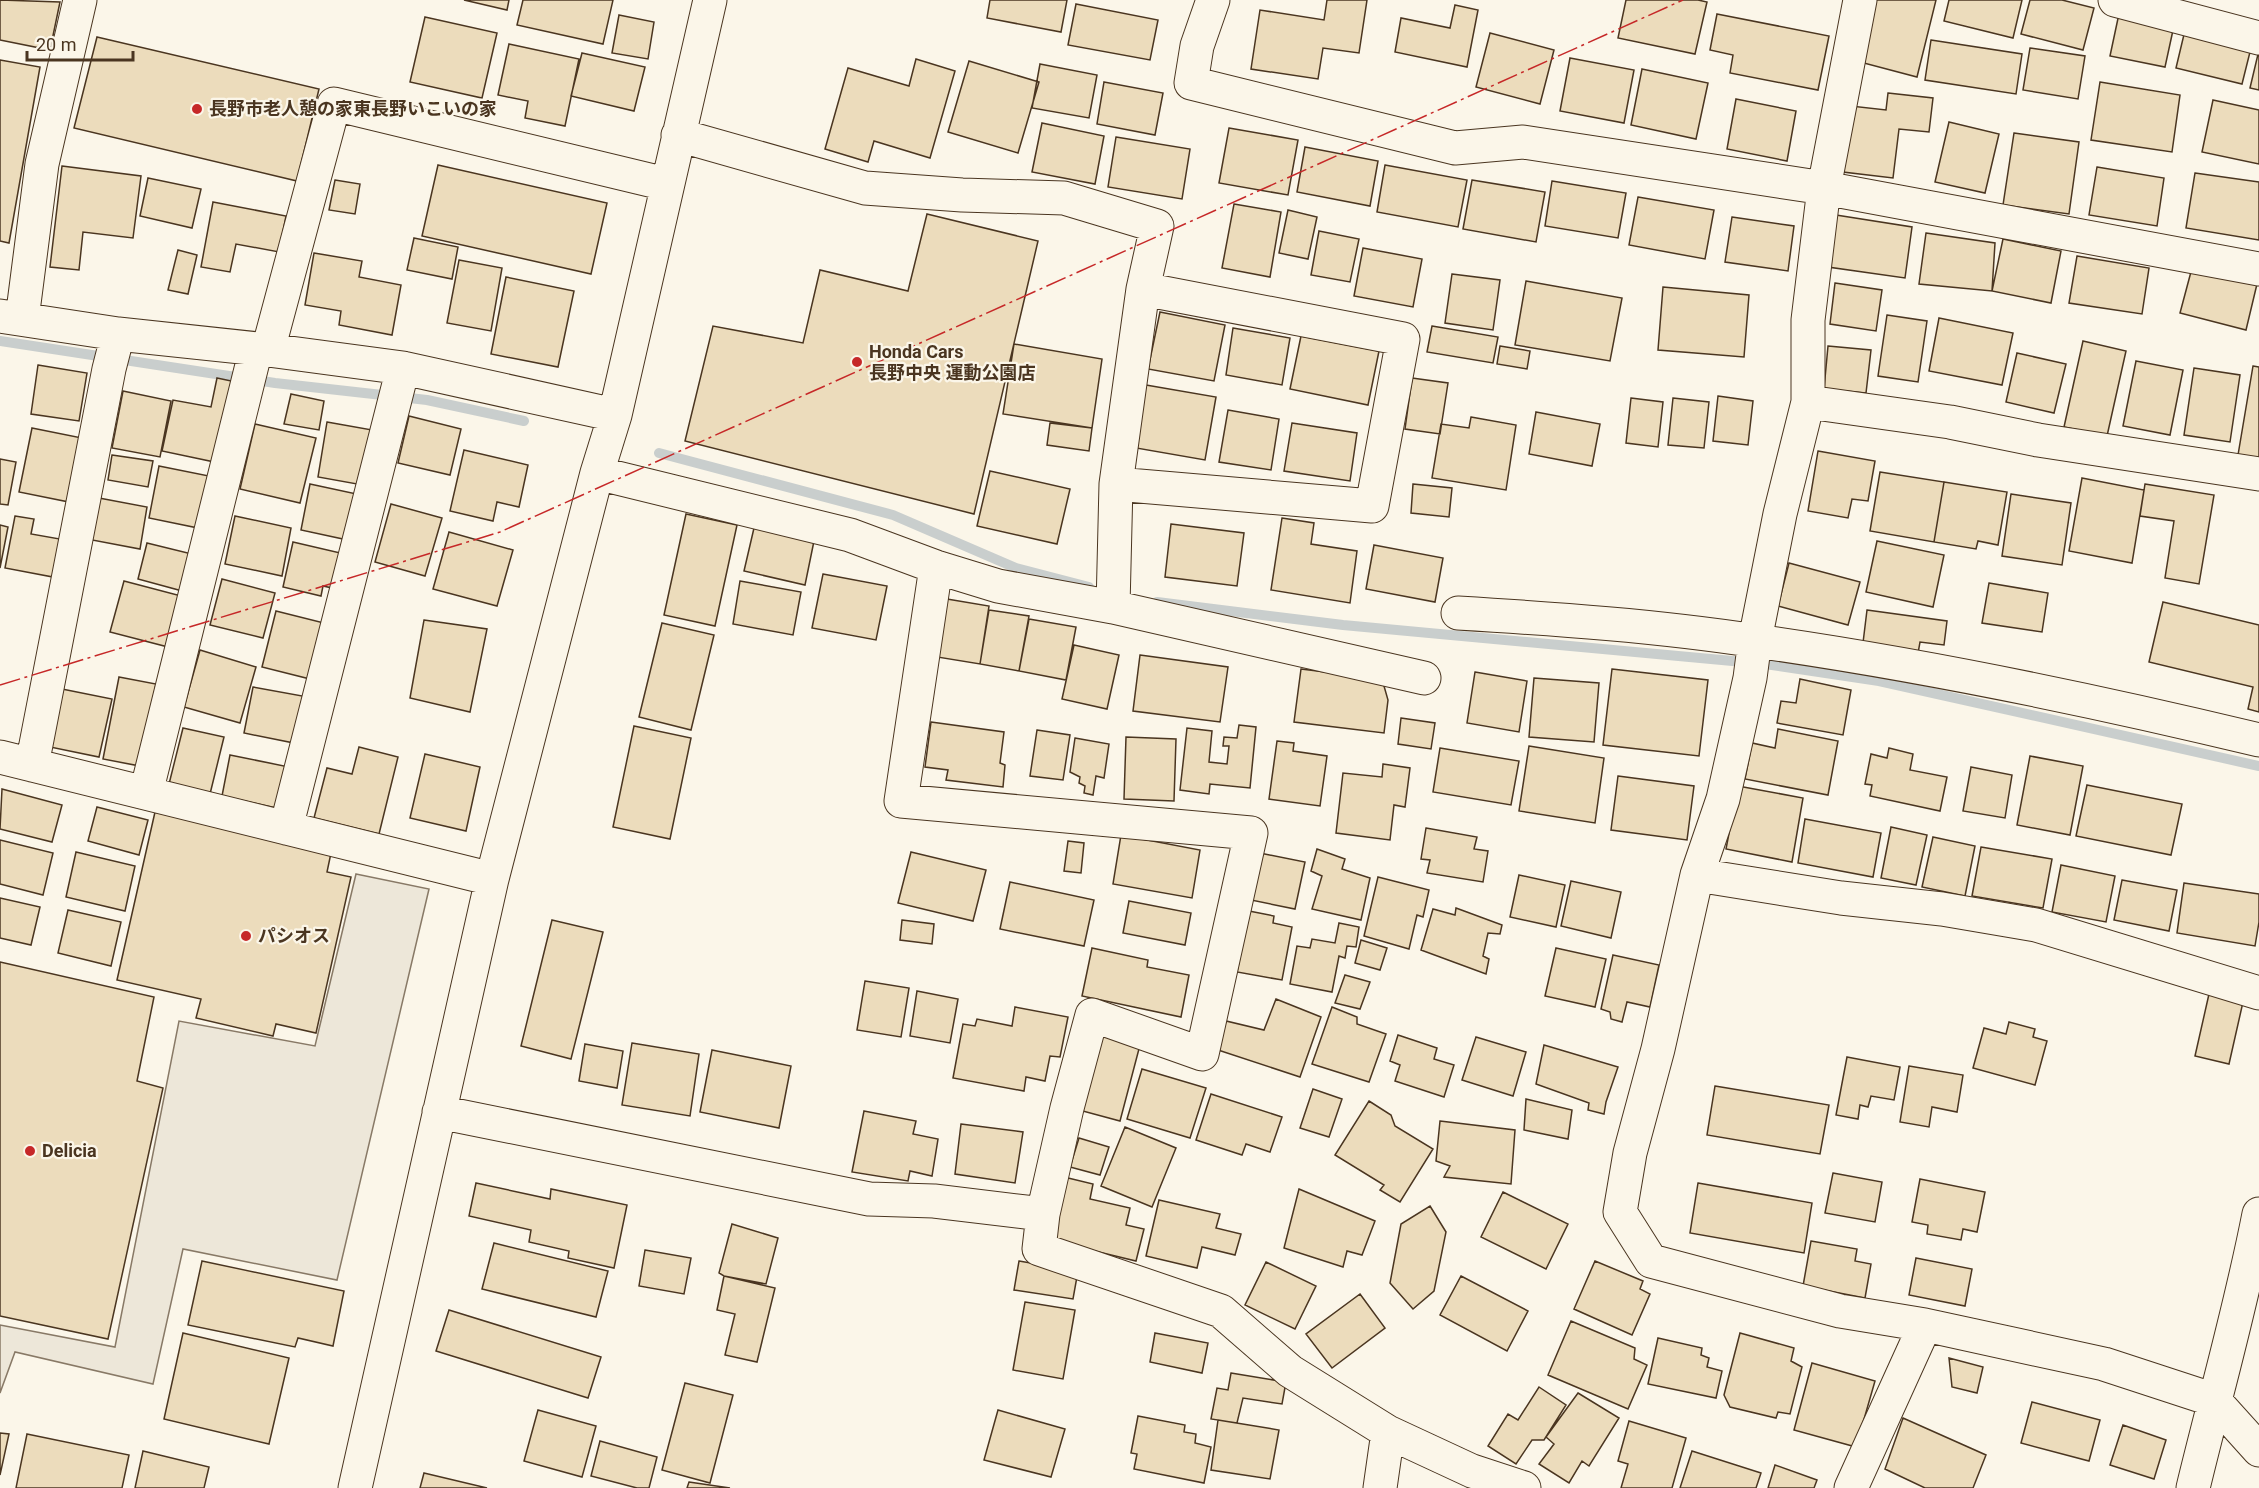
<svg xmlns="http://www.w3.org/2000/svg" width="2259" height="1488" font-family="Roboto,'Noto Sans JP',sans-serif">
<rect width="100%" height="100%" fill="#fbf6e9"/>
<!-- parking -->
<path fill="#ede7d9" stroke="#887966" stroke-width="1.5" d="M356,874l73,15 -92,391 -154,-31 -30,135 -138,-32 -15,41v-68l115,22 64,-326 136,25z"/>
<g fill="none" stroke-linecap="round" stroke-linejoin="round">
<!-- stream -->
<path stroke="#c9cecd" stroke-width="10" d="M0,341l275,42 152,17 97,21
M659,453l234,62 123,53 73,19
M1157,602l186,23 422,39 114,17 380,85"/>
</g>
<!-- building -->
<path fill="#ecdcbc" stroke="#4a3520" stroke-width="1.5" d="M0,0l60,2 -10,48 -50,-10z
M464,0h45l-2,10z
M523,0h90l-10,44 -86,-19z
M990,0h77l-6,32 -74,-14z
M1327,0h40l-8,53 -36,-5 -5,31 -67,-10 9,-59 64,10z
M1626,0h72l9,2 -12,52 -77,-16z
M1876,0h60l-19,77 -57,-15z
M1949,0h73l-9,38 -69,-17z
M2030,0h32l32,8 -11,42 -62,-16z
M1076,4l82,16 -8,40 -82,-15z
M1455,5l23,5 -11,57 -72,-15 6,-34 49,10z
M2120,9l55,12 -10,46 -55,-11z
M1717,14l112,22 -11,54 -88,-17 3,-18 -23,-5z
M619,15l35,7 -6,37 -36,-6z
M425,17l72,16 -15,65 -72,-16z
M2186,26l64,26 -8,32 -66,-16z
M1490,33l64,17 -14,54 -64,-17z
M97,37l222,52 -22,92 -223,-53z
M1931,40l91,14 -6,40 -91,-14z
M509,44l70,15 -14,67 -40,-8 3,-17 -30,-6z
M2030,48l55,8 -7,43 -55,-9z
M2259,50v40l-9,-2z
M582,53l63,14 -11,44 -63,-15z
M1570,58l64,12 -10,53 -64,-12z
M916,59l39,12 -25,87 -56,-17 -6,21 -43,-13 23,-81 61,18z
M0,60l40,7 -31,176 -9,-2z
M969,61l70,21 -21,71 -70,-21z
M1040,64l57,11 -8,43 -57,-10z
M1642,69l66,14 -12,56 -65,-14z
M1104,82l59,11 -8,42 -58,-11z
M2100,82l80,13 -8,57 -81,-12z
M1888,93l45,5 -4,34 -30,-3 -6,49 -50,-6 8,-66 35,4z
M1736,99l60,12 -9,50 -60,-12z
M2213,100l46,10v54l-57,-12z
M1949,122l50,12 -14,59 -50,-11z
M1042,123l62,13 -9,48 -63,-12z
M1229,128l69,12 -10,55 -69,-12z
M2014,133l65,9 -10,72 -66,-9z
M1116,137l74,12 -8,50 -74,-12z
M1305,147l73,14 -8,45 -73,-14z
M438,165l169,38 -16,71 -169,-38z
M1385,165l82,15 -9,47 -81,-15z
M62,166l79,10 -8,62 -50,-6 -4,38 -29,-3z
M2097,167l67,11 -7,48 -68,-11z
M2195,173l64,9v58l-73,-12z
M148,178l53,11 -9,39 -52,-12z
M335,180l25,4 -5,30 -26,-4z
M1472,180l73,12 -9,50 -73,-13z
M1552,181l74,12 -8,45 -73,-12z
M1638,197l76,13 -9,49 -76,-14z
M213,202l73,14 -7,36 -43,-8 -6,28 -29,-5z
M1234,204l47,8 -11,65 -48,-9z
M1288,210l29,7 -9,42 -29,-6z
M927,214l111,27 -64,273 -289,-73 28,-115 90,17 17,-73 88,21z
M1836,215l76,12 -7,51 -77,-11z
M1732,217l62,9 -6,45 -63,-9z
M1319,231l40,8 -9,43 -39,-7z
M1926,233l69,10 -3,48 -73,-7z
M414,238l44,9 -6,32 -45,-9z
M2003,239l58,12 -10,52 -59,-12z
M1363,248l59,11 -9,48 -59,-11z
M178,250l19,5 -9,39 -20,-4z
M314,253l48,8 -3,16 42,8 -9,50 -53,-10 2,-14 -36,-6z
M2077,256l72,12 -7,46 -73,-11z
M459,260l43,8 -11,63 -44,-8z
M2192,268l65,16 -11,46 -66,-17z
M1452,274l48,6 -7,50 -48,-7z
M506,277l68,14 -16,76 -67,-13z
M1526,281l96,17 -12,63 -95,-16z
M1835,283l47,7 -6,41 -46,-7z
M1663,287l86,8 -5,62 -86,-7z
M1160,312l65,13 -11,56 -66,-12z
M1887,315l40,6 -9,61 -40,-6z
M1939,318l74,15 -11,52 -73,-14z
M1432,326l66,11 -5,26 -66,-11z
M1233,328l57,10 -8,47 -56,-10z
M1301,336l78,15 -11,54 -78,-16z
M2083,341l43,10 -19,85 -43,-9z
M1014,344l88,15 -10,69 -89,-14z
M1500,346l30,5 -3,18 -30,-5z
M1828,346l43,4 -5,43 -42,-4z
M2017,353l49,11 -12,49 -48,-11z
M2136,361l47,9 -13,65 -47,-9z
M38,365l49,8 -8,48 -48,-7z
M2253,366l6,1v91l-21,-3z
M2194,368l46,7 -10,67 -46,-7z
M217,378l24,5 -17,81 -62,-13 11,-51 38,7z
M1412,378l36,5 -8,51 -35,-5z
M1146,385l70,12 -11,63 -69,-12z
M123,391l48,10 -11,56 -48,-9z
M291,394l33,7 -5,29 -35,-6z
M1718,396l35,5 -5,44 -35,-4z
M1631,398l32,4 -5,45 -32,-4z
M1673,398l36,4 -5,46 -36,-3z
M1228,410l51,9 -8,51 -52,-8z
M1536,412l64,12 -8,42 -63,-12z
M409,416l52,13 -11,46 -52,-12z
M1471,417l45,8 -10,65 -74,-12 9,-54 28,4z
M327,422l51,9 -10,55 -50,-9z
M1050,423l42,5 -3,23 -42,-6z
M1292,423l65,10 -7,48 -66,-10z
M255,424l61,14 -16,65 -60,-14z
M32,428l55,11 -13,64 -55,-11z
M464,450l64,15 -9,42 -22,-5 -4,19 -43,-10z
M1818,451l57,10 -7,40 -16,-2 -4,19 -40,-7z
M112,455l41,6 -5,26 -40,-7z
M0,459l16,3 -8,43 -8,-1z
M159,466l55,11 -11,52 -54,-11z
M990,471l80,18 -13,55 -80,-18z
M1880,472l64,10 -10,60 -64,-11z
M2082,478l62,12 -12,73 -63,-12z
M1944,482l63,10 -9,53 -20,-4 -2,8 -42,-7z
M310,484l56,12 -9,46 -56,-12z
M1413,484l39,4 -3,29 -38,-4z
M2145,484l69,11 -15,89 -34,-6 9,-57 -34,-5z
M2011,494l60,9 -9,62 -60,-9z
M99,498l48,9 -7,42 -48,-9z
M391,504l51,14 -17,58 -50,-14z
M686,514l51,11 -22,101 -51,-11z
M15,516l19,3 -3,15 29,5 -7,38 -48,-9z
M235,516l56,12 -9,48 -57,-12z
M1282,518l32,5 -3,21 46,7 -7,52 -79,-13z
M1171,524l73,9 -7,53 -72,-9z
M0,525l8,2 -8,41z
M754,528l60,13 -9,44 -61,-14z
M449,532l64,18 -16,56 -64,-17z
M1877,541l67,14 -11,52 -67,-15z
M293,542l56,13 -8,35 -18,-4 -2,10 -38,-9z
M147,543l49,12 -10,37 -48,-13z
M1374,545l69,13 -8,44 -69,-13z
M1789,563l71,19 -12,43 -70,-19z
M823,574l64,12 -11,54 -64,-12z
M222,579l53,14 -12,45 -53,-13z
M124,581l61,16 -13,51 -62,-16z
M740,581l61,11 -8,43 -60,-11z
M1989,583l59,10 -6,39 -60,-9z
M947,599l42,7 -9,58 -43,-7z
M2163,602l96,23v87l-11,-3 5,-22 -104,-25z
M989,610l40,6 -10,55 -39,-7z
M1867,610l80,11 -3,24 -24,-3 -3,17 -55,-8z
M276,611l52,13 -14,56 -52,-13z
M1029,619l47,8 -10,53 -47,-9z
M424,620l63,9 -17,83 -60,-14z
M662,623l52,12 -23,95 -52,-13z
M1074,645l45,10 -12,54 -45,-10z
M200,650l56,17 -16,56 -56,-16z
M1140,655l88,12 -8,55 -87,-11z
M1301,669l81,10 6,21 -4,33 -90,-11z
M1612,669l96,11 -9,76 -96,-11z
M1475,672l52,9 -8,51 -52,-9z
M119,677l37,7 -16,82 -37,-7z
M1534,678l65,5 -5,59 -65,-5z
M1800,679l51,11 -8,45 -66,-12 4,-22 15,2z
M253,687l55,10 -9,47 -55,-11z
M62,689l50,10 -13,58 -49,-10z
M1401,718l34,5 -4,26 -33,-5z
M931,722l73,10 -4,31 5,2 -2,22 -57,-7 2,-10 -23,-3z
M1239,725l17,2 -6,61 -40,-4 -1,10 -29,-4 7,-62 25,3 -3,31 18,2 2,-18h-6l1,-9 13,1z
M634,726l57,12 -21,101 -57,-12z
M183,728l41,9 -14,57 -41,-10z
M1778,729l60,12 -10,54 -83,-16 7,-36 23,5z
M1037,730l33,5 -7,45 -33,-4z
M1126,737l50,2 -2,62 -50,-2z
M1075,738l34,6 -5,34 -8,-2 -3,19 -9,-2 1,-7 -6,-3 1,-6 -10,-5z
M1277,741l17,2 -1,8 34,5 -7,50 -51,-7z
M1529,746l75,12 -9,65 -76,-12z
M359,747l39,10 -19,77 -65,-16 13,-50 25,6z
M1440,748l79,13 -8,44 -78,-13z
M1889,748l24,6 -3,16 37,7 -7,34 -70,-15 2,-11 -7,-1 6,-30 16,4z
M425,754l55,13 -14,64 -56,-13z
M230,755l59,12 -8,42 -59,-13z
M2030,756l53,10 -13,69 -53,-10z
M1383,764l27,4 -5,39 -11,-2 -4,35 -54,-7 7,-60 39,4z
M1971,767l41,8 -7,43 -42,-7z
M1618,776l76,10 -7,54 -76,-10z
M2087,785l95,19 -11,51 -95,-19z
M1738,786l65,12 -11,64 -66,-13z
M2,789l60,16 -10,37 -52,-13z
M97,807l51,13 -9,35 -51,-14z
M155,812l176,41 -4,19 24,5 -35,156 -40,-9 -3,12 -77,-18 5,-19 -84,-19z
M1805,819l76,14 -8,44 -75,-14z
M1891,827l36,8 -11,50 -35,-7z
M1426,828l51,9 -3,12 14,2 -5,31 -56,-9 3,-13 -9,-1z
M1121,835l79,15 -8,48 -79,-14z
M1933,837l42,9 -10,50 -43,-9z
M0,840l53,13 -10,42 -43,-11z
M1068,841l16,2 -3,30 -17,-2z
M1981,847l71,12 -9,49 -71,-12z
M1317,849l28,10 -3,10 28,9 -9,42 -49,-11 10,-33 -11,-5z
M76,852l59,14 -10,45 -59,-14z
M911,852l75,18 -13,51 -75,-18z
M1255,852l50,10 -10,47 -49,-10z
M2061,865l54,11 -9,46 -54,-10z
M1519,875l46,10 -9,42 -46,-10z
M1378,877l51,13 -6,27 -6,-2 -8,34 -45,-13z
M2122,880l55,10 -8,41 -55,-11z
M1571,881l50,11 -10,46 -50,-12z
M1010,882l84,18 -10,46 -84,-17z
M2184,883l75,11v28l-4,24 -78,-13z
M0,898l40,9 -9,38 -31,-7z
M1129,901l62,12 -6,32 -62,-12z
M1456,908l46,17 -2,9 -12,-1 -5,23 6,3 -3,15 -65,-24 12,-41 22,6z
M68,910l53,12 -10,44 -53,-13z
M1249,911l25,5 -1,7 19,4 -10,53 -45,-8z
M552,920l51,12 -32,127 -50,-13z
M902,920l32,4 -2,20 -32,-4z
M1339,923l20,4 -3,20 -9,-1 -2,12 -6,-2 -7,36 -42,-8 7,-38 13,2 2,-9 23,4z
M1361,940l26,8 -7,22 -25,-7z
M1092,948l56,12 -1,7 42,8 -8,42 -99,-21z
M1556,948l50,11 -11,48 -50,-11z
M1613,955l46,10 -9,42 -23,-5 -5,20 -11,-3 -1,-7 -9,-3z
M0,962l154,35 -17,84 26,7 -55,251 -108,-23z
M1345,975l25,7 -10,27 -25,-6z
M865,981l44,7 -8,49 -44,-7z
M917,991l41,8 -8,44 -40,-7z
M2209,994l34,8 -14,62 -34,-8z
M1276,999l45,18 -21,60 -82,-27 8,-29 38,9z
M1015,1007l53,10 -8,40 -10,-1 -5,25 -19,-4 -2,14 -71,-13 10,-54 12,2 2,-7 35,7z
M1332,1007l25,10v7l29,10 -17,48 -57,-18z
M2009,1022l26,7 -2,8 14,4 -12,44 -62,-17 11,-40 22,6z
M1098,1035l42,10 -20,76 -41,-11z
M1398,1035l39,13 -3,11 20,6 -10,32 -49,-16 5,-16 -10,-4z
M1476,1037l50,15 -13,44 -51,-16z
M632,1043l67,11 -9,62 -68,-11z
M585,1044l38,7 -6,37 -38,-7z
M1544,1045l74,22 -12,35 -2,12 -16,-4 1,-7 -53,-19z
M712,1050l79,16 -12,62 -79,-16z
M1847,1057l53,10 -6,33 -23,-4 -3,11 -8,-2 -2,14 -22,-4z
M1909,1066l54,9 -6,37 -25,-5 -3,20 -29,-5z
M1142,1069l64,19 -16,50 -63,-19z
M1715,1086l114,19 -9,49 -113,-19z
M1313,1089l29,10 -13,38 -29,-9z
M1211,1094l71,23 -12,35 -24,-8 -4,11 -46,-15z
M1526,1099l46,11 -4,29 -44,-9z
M1369,1101l22,14 4,11 38,23 -33,53 -20,-12 4,-5 -49,-30z
M864,1111l52,10 -3,13 25,5 -6,37 -22,-5 -2,10 -56,-9z
M1440,1121l75,9 -4,54 -67,-7 6,-11 -14,-5z
M961,1124l62,8 -8,51 -60,-9z
M1125,1127l51,21 -24,59 -51,-21z
M1079,1138l30,9 -9,28 -30,-8z
M1833,1173l49,9 -7,40 -50,-9z
M1064,1177l29,7 -3,15 40,9 -4,17 18,4 -8,32 -87,-21z
M1920,1179l65,13 -8,40 -14,-3 -2,11 -34,-6 1,-9 -16,-3z
M476,1183l74,16 1,-10 76,16 -13,63 -46,-10 1,-7 -40,-9 2,-12 -62,-14z
M1698,1183l114,20 -8,50 -114,-20z
M1299,1189l76,32 -13,34 -15,-4 -4,16 -59,-19z
M1503,1192l65,32 -22,45 -65,-32z
M1159,1200l61,14 -4,14 25,6 -6,21 -33,-8 -5,21 -51,-12z
M1430,1206l16,26 -12,59 -21,18 -23,-26 11,-59z
M732,1224l46,14 -12,46 -42,-8 -5,-3z
M1811,1241l46,8 -2,12 16,3 -6,34 -62,-12z
M494,1243l114,28 -12,46 -114,-28z
M645,1250l46,8 -7,36 -45,-8z
M1916,1258l56,11 -7,37 -56,-11z
M202,1261l142,30 -11,55 -35,-8 -3,9 -107,-22z
M1019,1261l59,10 -5,28 -59,-9z
M1595,1261l48,20 -3,8 10,5 -18,41 -58,-26z
M1266,1262l50,24 -21,43 -50,-24z
M724,1276l51,12 -18,74 -32,-7 10,-41 -18,-4z
M1461,1276l67,35 -21,40 -67,-36z
M1360,1294l25,34 -53,40 -26,-34z
M1025,1302l50,8 -12,69 -50,-9z
M449,1310l152,47 -13,41 -152,-47z
M1571,1321l64,27 -1,11 13,6 -19,44 -80,-34z
M183,1333l106,25 -20,86 -105,-25z
M1155,1333l53,10 -6,30 -52,-11z
M1740,1333l54,15 -3,13 11,6 -12,47 -12,-2 -2,6 -46,-11 -6,-12z
M1658,1338l44,10 -1,7 8,3 -2,9 15,4 -6,27 -68,-14z
M1949,1358l34,9 -6,26 -25,-6z
M1812,1363l63,18 -19,66 -62,-17z
M1231,1373l55,9 -4,22 -39,-6 -6,25 -26,-4 6,-31 11,2z
M685,1383l48,12 -23,88 -48,-13z
M1539,1387l27,18 -22,35h-12l-16,24 -28,-18 20,-32 10,6z
M1578,1393l41,25 -30,48 -7,-5 -13,22 -30,-19 15,-20 -8,-7z
M2032,1402l68,18 -11,41 -68,-18z
M538,1410l58,16 -14,51 -58,-16z
M998,1410l67,19 -14,48 -67,-17z
M1138,1416l47,9 -1,7 12,2 -1,9 16,4 -7,36 -70,-14 3,-15 -6,-1z
M1903,1418l83,37 -13,33h-48l-40,-19z
M1218,1420l61,10 -9,49 -59,-9z
M1629,1421l57,17 -14,50h-51l7,-24 -10,-3z
M2123,1425l43,15 -12,39 -44,-14z
M0,1433l9,1 -9,41z
M27,1434l102,21 -7,33h-106z
M600,1441l57,16 -8,31h-12l-46,-12z
M143,1451l66,16 -5,21h-69z
M1692,1451l69,22 -5,15h-76z
M1775,1465l42,15 -3,8h-46z
M424,1473l63,15h-67z
M689,1482l41,6h-43z"/>
<g fill="none" stroke-linecap="round" stroke-linejoin="round">
<defs>
<path id="minor" d="M1213,0l-16,46 -6,37 264,65 68,-6 301,46 435,81
M1860,0l-36,188 -16,132v82l-28,112 -25,126 -5,38 -27,121 -26,76 -39,174 -28,104 -10,59 31,49 189,50 85,14 179,39 110,36 45,50
M2115,0l144,38
M678,135l187,53 97,7 102,3 93,28 -14,63 -27,195 -3,123
M0,316l118,18 150,16 135,18 212,47
M22,319l20,-155 38,-164
M268,350l66,-246 332,80
M1808,402l142,20 88,18 221,34
M597,473l253,62 86,32 62,19 115,21 311,71
M1116,484l256,22 31,-167 -260,-50
M936,567l-35,234 350,32 -49,221 -110,-39 -25,93 -24,106 -4,35 182,62 69,60 98,61 84,39 52,17
M1458,613c99,6 200,13 298,28 169,24 337,59 503,99
M0,757l492,122
M32,765l77,-396 9,-35
M146,793l110,-444
M286,828l117,-460
M1697,875l144,23 101,11 94,16 223,68
M439,1112l430,87 65,2 109,13
M355,1488l137,-609 105,-406 18,-58 95,-415
M1380,1488l8,-56
M1851,1488l74,-163
M2193,1488c22,-91 48,-181 66,-274"/>
</defs>
<!-- minor casing -->
<use href="#minor" stroke="#4a3520" stroke-width="35"/>
<!-- minor -->
<use href="#minor" stroke="#fbf6e9" stroke-width="33"/>
<!-- power -->
<path stroke="#c62828" stroke-width="1.5" stroke-dasharray="21 4.5 3 4.5" stroke-linecap="butt" d="M0,685l500,-153 1183,-532"/>
</g>
<!-- markers -->
<g fill="#c62828" stroke="#fbf6e9" stroke-width="2">
<circle cx="197" cy="109" r="6"/>
<circle cx="857" cy="362" r="6"/>
<circle cx="246" cy="936" r="6"/>
<circle cx="30" cy="1151" r="6"/>
</g>
<g text-anchor="middle" stroke-width="4.5" stroke-linejoin="round" paint-order="stroke">
<!-- poi labels -->
<g font-size="18" font-weight="bold" fill="#4a3520" stroke="#fbf6e9" text-anchor="start">
<text x="209" y="115">長野市老人憩の家東長野いこいの家</text>
<text x="869" y="358">Honda Cars<tspan x="869" dy="21">長野中央 運動公園店</tspan></text>
<text x="258" y="942">パシオス</text>
<text x="42" y="1157">Delicia</text>
</g>
</g>
<!-- scale -->
<path d="M27 51v9h106v-9" fill="none" stroke="#4a3520" stroke-width="3"/>
<text x="36" y="51" font-size="18" fill="#4a3520" stroke="#fbf6e9" stroke-width="4.5" paint-order="stroke">20 m</text>
</svg>
